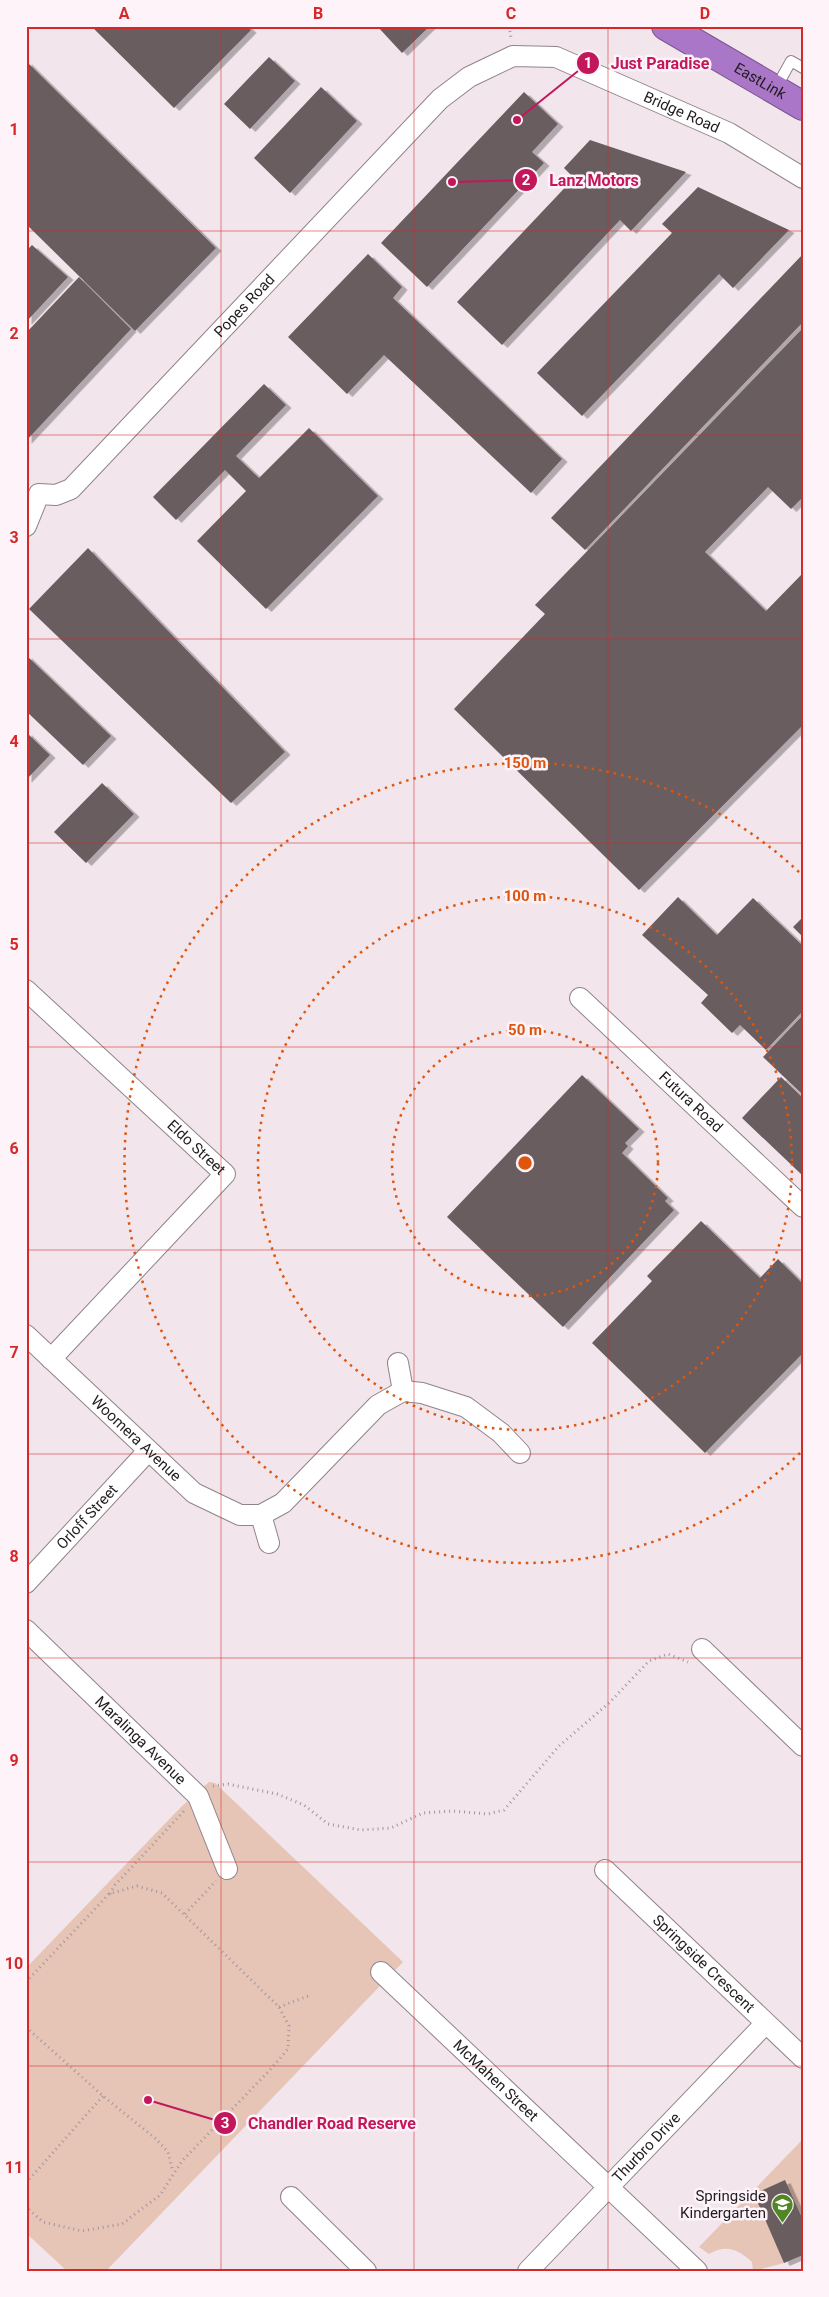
<svg xmlns="http://www.w3.org/2000/svg" width="829" height="2297" font-family="Roboto,sans-serif">
<defs>
<filter id="shadow"><feDropShadow dx="5.5" dy="3" stdDeviation="0" flood-color="#0004"/></filter>
</defs>
<rect width="100%" height="100%" fill="#f2e5ec"/>
<!-- green -->
<path fill="#e6c5b7" d="M209,1782l6,1 188,179 -297,309h-39l-41,-38v-265l154,-160z
M803,2139v116l-19,8 -31,8 -1,-9c-14,-13 -26,-18 -43,-8l-10,-7z"/>
<!-- building -->
<path fill="#6b5d5e" filter="url(#shadow)" d="M91,26h156l4,4 -77,78z
M377,26h53l-28,27z
M269,57l26,24 -45,48 -26,-25z
M26,61l190,187 -81,83 -109,-107z
M321,87l36,34 -67,72 -36,-35z
M524,92l34,32 -26,28 12,11 -117,124 -46,-44z
M590,140l96,32 -55,59 -11,-11 -118,125 -45,-43 117,-124 -10,-10z
M698,187l91,43 -56,58 -14,-14 -137,142 -45,-43 135,-140 -10,-9z
M32,245l36,32 -42,45v-71z
M368,254l34,33 -9,11 169,161 -31,34 -147,-138 -37,39 -59,-57z
M803,254v68l-218,228 -34,-32z
M79,277l52,52 -105,112v-108z
M803,328v169l-12,12 -23,-22 -63,65 61,59 37,-38v152l-164,165 -185,-181 91,-95 -10,-9z
M264,384l22,21 -50,51 23,22 50,-50 69,68 -112,113 -69,-68 49,-50 -21,-21 -49,50 -23,-23z
M88,548l197,204 -54,51 -202,-194z
M26,655l85,81 -28,29 -57,-54z
M26,732l24,23 -24,25z
M102,783l32,31 -48,49 -32,-31z
M678,897l39,38 36,-37 50,48v65l-37,39 -26,-25 -8,8 -31,-30 7,-8 -66,-60z
M803,917v20l-10,-10z
M803,1015v80l-40,-38z
M582,1075l57,54 -14,14 3,3 -6,7 46,45 -3,3 9,9 -111,117 -116,-110z
M781,1077l22,21v74l-2,2 -59,-56z
M701,1221l59,57 18,-19 25,25v69l-98,100 -113,-110 60,-62 -5,-5z
M785,2180l18,40v35l-19,8 -30,-69z"/>
<g fill="none" stroke-linecap="round" stroke-linejoin="round">
<defs>
<path id="lane" d="M776,88l15,-27 12,7"/>
<g id="street">
<path id="s1" d="M26,526l13,-32 17,1 15,-6 369,-390 29,-22 44,-21 43,1 173,76 74,45"/>
<path id="s2" d="M26,990l199,184 -174,185"/>
<path id="s3" d="M580,998l223,209"/>
<path id="s4" d="M26,1335l168,158 46,22h21l22,-12 95,-98 25,-14 19,2 44,14 35,26 19,20"/>
<path d="M398,1363l5,28"/>
<path d="M261,1515l8,28"/>
<path id="s5" d="M26,1583l122,-132"/>
<path id="s6" d="M26,1630l172,166 29,73"/>
<path d="M702,1649l101,97"/>
<path id="s7" d="M605,1870l198,188"/>
<path id="s8" d="M381,1972l316,299"/>
<path d="M291,2197l75,74"/>
<path id="s9" d="M528,2271l237,-247"/>
</g>
<g id="highway">
<path id="s10" d="M666,26l137,80"/>
</g>
</defs>
<!-- lane casing -->
<use href="#lane" stroke="#90848b" stroke-width="12"/>
<!-- street casing -->
<use href="#street" stroke="#90848b" stroke-width="22"/>
<!-- highway casing -->
<use href="#highway" stroke="#7a568d" stroke-width="30"/>
<!-- path -->
<path stroke="#a0969c" stroke-width="3" stroke-dasharray="1 4" stroke-linecap="butt" d="M509,26l2,12
M213,1786l15,-2 49,10 27,11 24,19 33,6 30,-2 32,-15 29,-2 36,3 16,-4 55,-64 50,-43 40,-42 19,-7 20,8
M110,1894l5,-9 69,-74
M185,1914l31,-33
M26,1982l83,-88 28,-8 25,7 117,114 10,19 -1,23 -19,22 -87,90 -22,34 -38,29 -40,7 -39,-9 -17,-15
M279,2007l29,-11
M26,2027l77,69 53,43 12,13 5,20
M26,2183l77,-87"/>
<!-- lane -->
<use href="#lane" stroke="#fff" stroke-width="10"/>
<!-- street -->
<use href="#street" stroke="#fff" stroke-width="20"/>
<!-- highway -->
<use href="#highway" stroke="#aa76c8" stroke-width="28"/>
</g>
<!-- grid -->
<path fill="none" stroke="#d62828" stroke-width="1" stroke-opacity="0.55" d="M221,26v2245M414,26v2245M608,26v2245M26,231h777M26,435h777M26,639h777M26,843h777M26,1047h777M26,1250h777M26,1454h777M26,1658h777M26,1862h777M26,2066h777"/>
<!-- distance rings -->
<g fill="none" stroke="#de560d" stroke-width="2.5" stroke-dasharray="2.5 5">
<circle cx="525" cy="1163" r="133"/>
<circle cx="525" cy="1163" r="267"/>
<path d="M800 1453A400 400 0 1 1 800 873"/>
</g>
<!-- icons -->
<defs>
<symbol id="school-pin" viewBox="-11 -11 22 30"><path d="M0 17L-7.5 6A9.5 9.5 0 1 1 7.5 6Z" fill="#4e8723" stroke="#fdf3f9"/><path d="M0-5L7-2L0 1L-7-2ZM-4 1L0 2.5L4 1V4Q0 6-4 4Z" fill="#fff"/></symbol>
</defs>
<g fill-rule="evenodd">
<use href="#school-pin" x="770" y="2192" width="25" height="34"/>
</g>
<g text-anchor="middle" stroke-width="5" stroke-linejoin="round" paint-order="stroke">
<!-- street labels -->
<g font-size="15" fill="#211c1f" stroke="#fdf3f9">
<text dy="5" stroke="none"><textPath href="#s10" startOffset="109">EastLink</textPath></text>
<text dy="5" stroke="none"><textPath href="#s1" startOffset="870">Bridge Road</textPath></text>
<text dy="5" stroke="none"><textPath href="#s1" startOffset="320">Popes Road</textPath></text>
<text dy="5" stroke="none"><textPath href="#s3" startOffset="152">Futura Road</textPath></text>
<text dy="5" stroke="none"><textPath href="#s2" startOffset="232">Eldo Street</textPath></text>
<text dy="5" stroke="none"><textPath href="#s4" startOffset="151">Woomera Avenue</textPath></text>
<text dy="5" stroke="none"><textPath href="#s5" startOffset="90">Orloff Street</textPath></text>
<text dy="5" stroke="none"><textPath href="#s6" startOffset="159">Maralinga Avenue</textPath></text>
<text dy="5" stroke="none"><textPath href="#s7" startOffset="136">Springside Crescent</textPath></text>
<text dy="5" stroke="none"><textPath href="#s8" startOffset="158">McMahen Street</textPath></text>
<text dy="5" stroke="none"><textPath href="#s9" startOffset="171">Thurbro Drive</textPath></text>
</g>
<!-- poi labels -->
<g font-size="15" fill="#211c1f" stroke="#fdf3f9" text-anchor="end">
<text x="766" y="2201">Springside<tspan x="766" dy="17">Kindergarten</tspan></text>
</g>
</g>
<circle cx="525" cy="1163" r="8" fill="#de560d" stroke="#fdf3f9" stroke-width="2.5"/>
<g font-size="15" text-anchor="middle" font-weight="bold" fill="#de560d" stroke="#fdf3f9" stroke-width="5" stroke-linejoin="round" paint-order="stroke">
<text x="525" y="768">150 m</text>
<text x="525" y="901">100 m</text>
<text x="525" y="1035">50 m</text>
</g>
<!-- callouts -->
<path fill="none" stroke="#c2185b" stroke-width="2" d="M517 120L588 63M452 182L526 180M148 2100L225 2123"/>
<g fill="#c2185b" stroke="#fdf3f9" stroke-width="2">
<circle cx="517" cy="120" r="5"/>
<circle cx="452" cy="182" r="5"/>
<circle cx="148" cy="2100" r="5"/>
<circle cx="588" cy="63" r="12"/>
<circle cx="526" cy="180" r="12"/>
<circle cx="225" cy="2123" r="12"/>
</g>
<g font-size="15" text-anchor="middle" font-weight="bold" fill="#fff">
<text x="588" y="68">1</text>
<text x="526" y="185">2</text>
<text x="225" y="2128">3</text>
</g>
<g font-size="16" text-anchor="middle" font-weight="bold" fill="#c2185b" stroke="#fdf3f9" stroke-width="5" stroke-linejoin="round" paint-order="stroke">
<text x="660" y="69">Just Paradise</text>
<text x="594" y="186">Lanz Motors</text>
<text x="332" y="2129">Chandler Road Reserve</text>
</g>
<!-- border -->
<rect width="829" height="2297" fill="none" stroke="#fdf3f9" stroke-width="55"/>
<rect x="28" y="28" width="774" height="2242" fill="none" stroke="#d62828" stroke-width="2"/>
<g font-size="16" text-anchor="middle" font-weight="bold" fill="#d62828">
<text x="124" y="19">A</text>
<text x="318" y="19">B</text>
<text x="511" y="19">C</text>
<text x="705" y="19">D</text>
<text x="14" y="135">1</text>
<text x="14" y="339">2</text>
<text x="14" y="543">3</text>
<text x="14" y="747">4</text>
<text x="14" y="950">5</text>
<text x="14" y="1154">6</text>
<text x="14" y="1358">7</text>
<text x="14" y="1562">8</text>
<text x="14" y="1766">9</text>
<text x="14" y="1969">10</text>
<text x="14" y="2173">11</text>
</g>
</svg>
